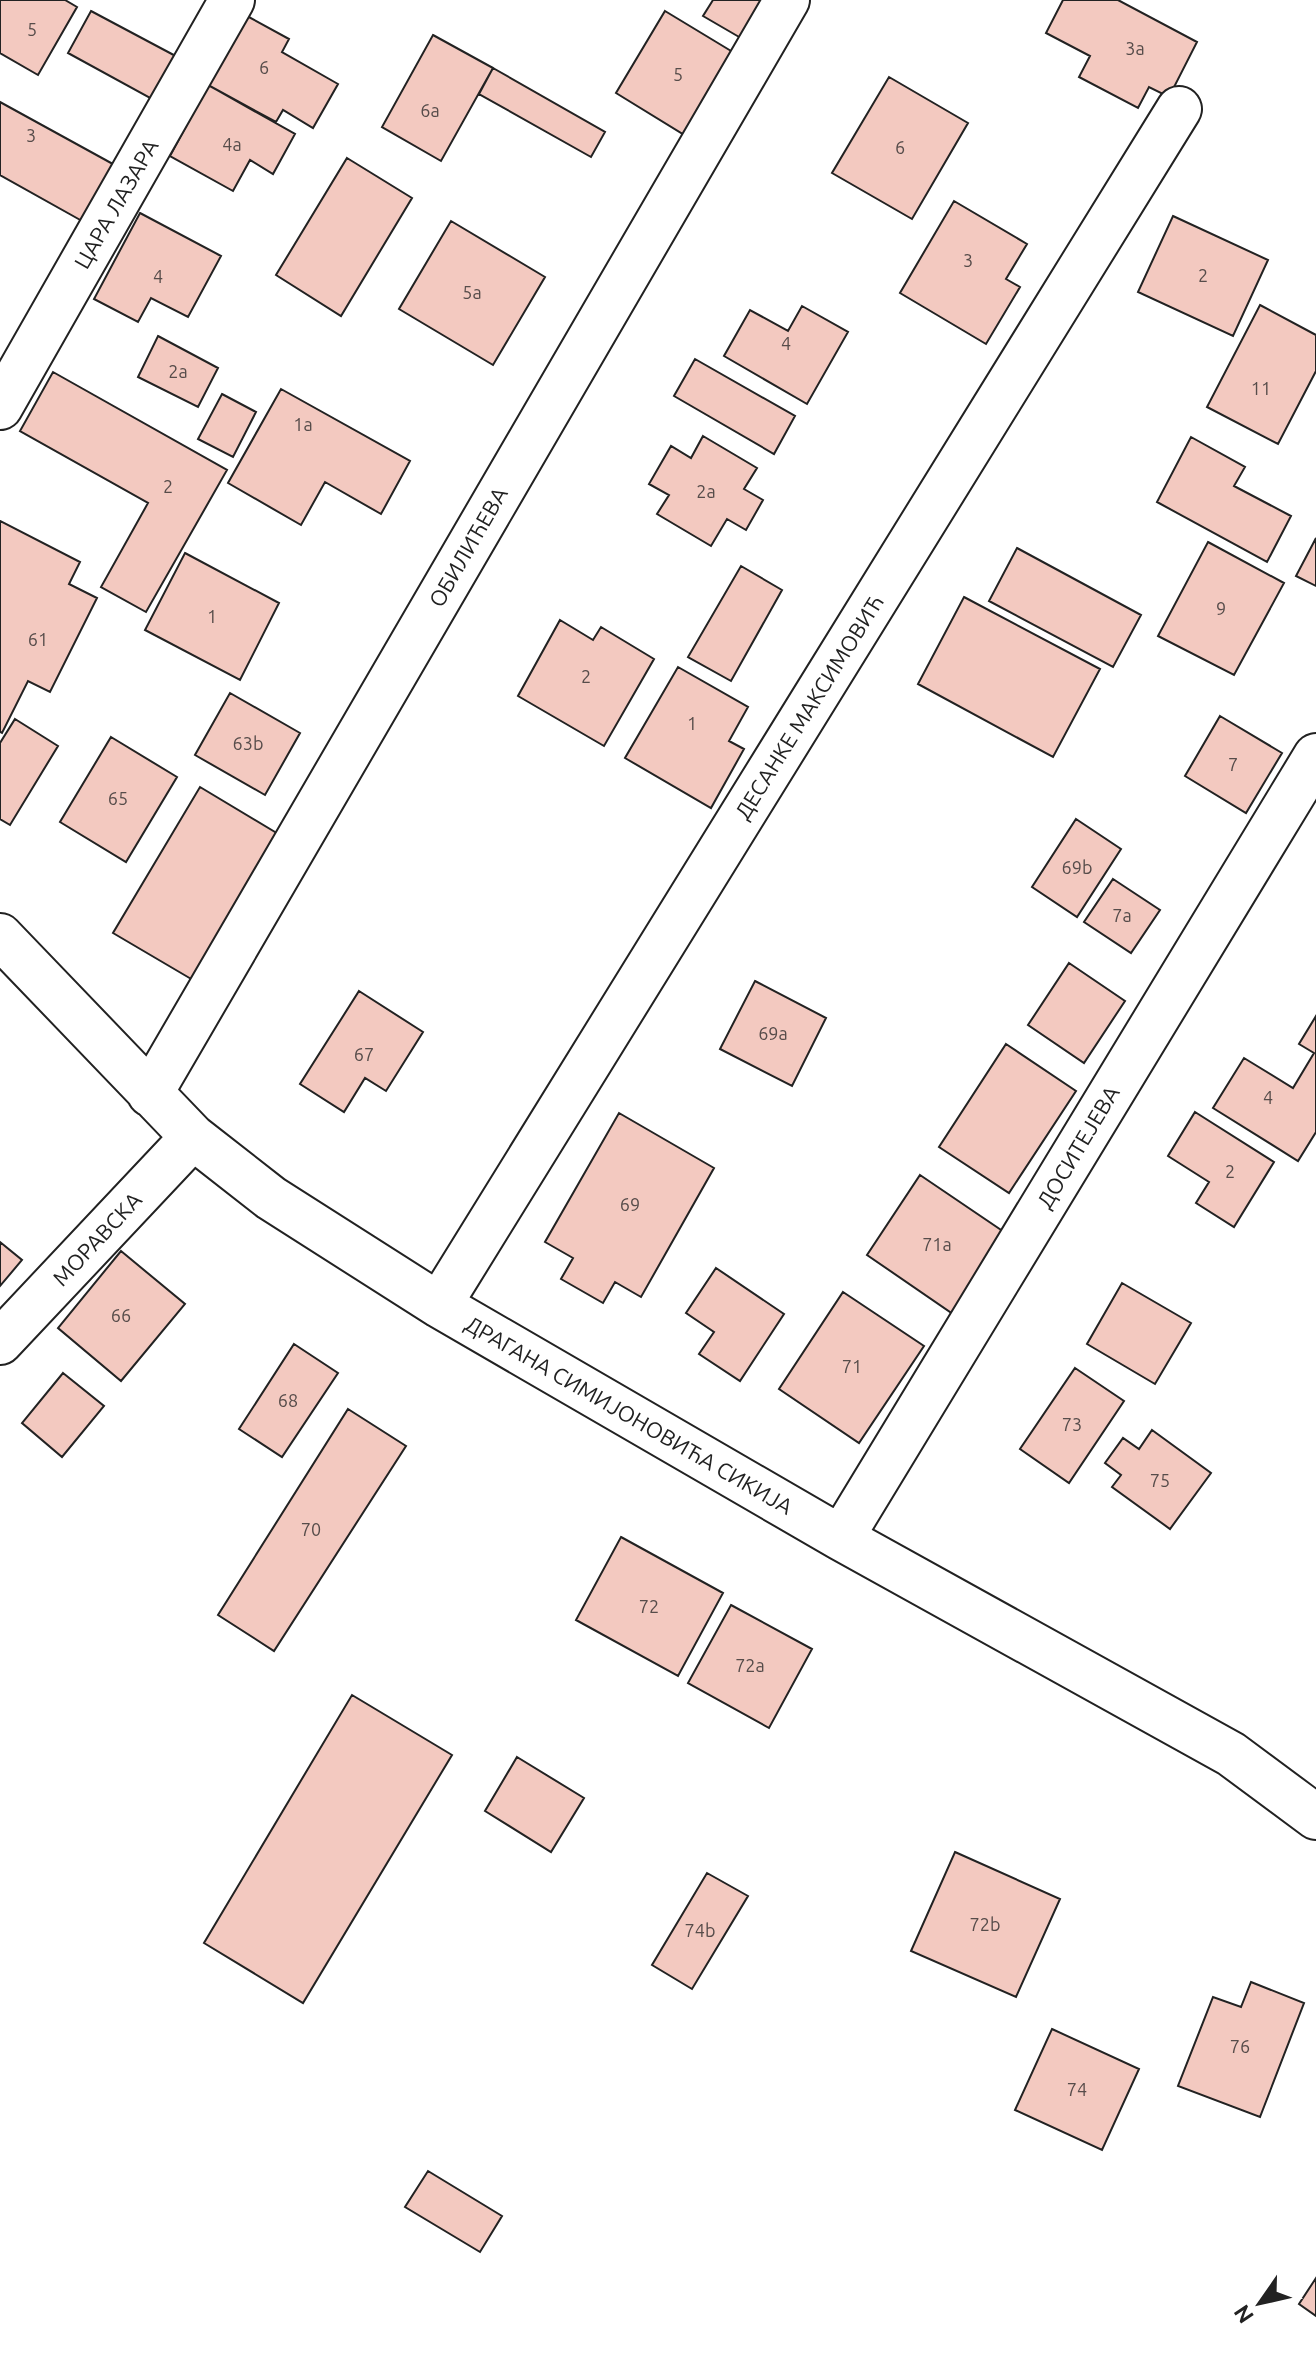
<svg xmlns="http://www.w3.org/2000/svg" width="1316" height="2359" font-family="Ubuntu,sans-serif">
<rect width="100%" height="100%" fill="#fff"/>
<!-- building -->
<path fill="#f3c9c0" stroke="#222" stroke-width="2" d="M0,0h65l12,7 -39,68 -38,-22z
M713,0h57l-24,41 -43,-25z
M1063,0h55l79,42 -28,55 -20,-10 -11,21 -59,-31 11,-21 -44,-23z
M91,11l94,50 -24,43 -93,-51z
M665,11l76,46 -50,82 -75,-46z
M247,16l42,23 -7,13 56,32 -25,44 -30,-18 -7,12 -68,-37z
M433,35l60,33 -52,93 -59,-34z
M493,68l112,64 -14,25 -112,-63z
M889,77l79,46 -56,96 -80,-46z
M208,85l87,49 -22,40 -23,-14 -17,31 -63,-35z
M0,102l122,67 -31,57 -91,-51z
M347,158l65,40 -71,118 -65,-41z
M954,201l73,43 -21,35 14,8 -34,57 -86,-51z
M140,213l81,43 -33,61 -37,-19 -13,24 -44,-23z
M1173,216l95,44 -35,76 -95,-44z
M451,221l94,56 -52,88 -94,-56z
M1260,305l56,30v36l-38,73 -71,-37z
M802,306l46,26 -41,72 -83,-48 26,-46 38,21z
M158,336l60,32 -20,39 -60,-30z
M695,359l100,57 -21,38 -100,-58z
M53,372l174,98 -81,142 -45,-25 47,-84 -128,-72z
M281,389l129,72 -29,53 -56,-32 -24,43 -73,-42z
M222,394l34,18 -23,45 -35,-18z
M703,436l54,32 -13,21 19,11 -17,30 -19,-11 -16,27 -54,-32 12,-19 -20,-11 22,-38 20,12z
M1191,437l54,30 -11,19 57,30 -24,46 -110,-60z
M0,521l80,41 -11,22 28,14 -47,94 -22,-11 -26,52 -2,-1z
M1316,538v48l-20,-10z
M1208,542l76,41 -50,92 -76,-39z
M1017,548l124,67 -28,52 -124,-66z
M185,553l94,50 -39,77 -95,-50z
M741,566l41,24 -51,91 -43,-24z
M964,597l136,72 -47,88 -135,-73z
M560,620l33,20 8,-13 53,32 -50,87 -86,-50z
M678,667l70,40 -19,34 15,8 -33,59 -86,-50z
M230,693l70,40 -35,62 -70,-40z
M1220,716l62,37 -36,60 -61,-37z
M15,719l43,27 -48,79 -10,-6v-76z
M111,737l66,40 -51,85 -66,-40z
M200,787l85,51 -87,145 -85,-50z
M1076,819l45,30 -44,68 -45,-30z
M1113,879l47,31 -29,43 -47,-31z
M1069,963l56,38 -41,62 -56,-38z
M755,981l71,37 -34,68 -72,-37z
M359,991l64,41 -37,59 -21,-13 -21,34 -44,-28z
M1316,1016v116l-18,29 -85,-53 31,-50 49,30 21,-35 -15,-9z
M1006,1044l70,47 -67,102 -70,-46z
M1195,1112l79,50 -40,65 -38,-24 13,-21 -41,-26z
M619,1113l95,55 -73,129 -26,-15 -12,21 -42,-24 12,-21 -28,-16z
M920,1175l87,59 -54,80 -86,-59z
M0,1242l22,18 -22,26z
M121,1251l64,53 -64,77 -63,-53z
M716,1268l68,46 -44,67 -41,-27 15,-22 -28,-19z
M1122,1283l69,40 -36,61 -68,-40z
M843,1292l81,54 -65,97 -80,-54z
M294,1344l44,29 -56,84 -43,-28z
M1075,1368l49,33 -55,82 -49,-34z
M63,1373l41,33 -42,51 -40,-34z
M348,1409l58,37 -132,205 -56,-36z
M1152,1430l59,43 -41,56 -58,-42 9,-12 -16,-12 18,-25 16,11z
M621,1537l102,56 -45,83 -102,-56z
M731,1605l81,44 -43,79 -81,-45z
M352,1695l100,60 -149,248 -99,-60z
M517,1757l67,41 -33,54 -66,-41z
M955,1852l105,47 -44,98 -105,-46z
M707,1873l41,23 -56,93 -40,-24z
M1251,1982l53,21 -44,114 -82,-31 35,-89 28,10z
M1052,2029l87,40 -37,81 -87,-40z
M428,2171l74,45 -22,36 -75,-45z
M1316,2278v38l-17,-12z"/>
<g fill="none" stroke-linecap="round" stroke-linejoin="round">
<defs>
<path id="minor" d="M0,407l232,-407
M0,936l193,201 78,61 168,107 402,233 390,216 85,63
M150,1094l637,-1094
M439,1305l740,-1196
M0,1342l193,-205
M841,1538l475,-782"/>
</defs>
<!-- minor casing -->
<use href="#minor" stroke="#222" stroke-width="48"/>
<!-- minor -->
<use href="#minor" stroke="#fff" stroke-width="44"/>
</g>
<g text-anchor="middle" stroke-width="6" stroke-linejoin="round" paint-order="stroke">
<!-- number labels -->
<g font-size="18" fill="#564c4a">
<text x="32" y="36">5</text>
<text x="1135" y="55">3a</text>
<text x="264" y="74">6</text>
<text x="678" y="81">5</text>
<text x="430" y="117">6a</text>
<text x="31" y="142">3</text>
<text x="232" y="151">4a</text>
<text x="900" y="154">6</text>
<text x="968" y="267">3</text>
<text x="1203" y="282">2</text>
<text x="158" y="283">4</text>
<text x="472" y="299">5a</text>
<text x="786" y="350">4</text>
<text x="178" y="378">2a</text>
<text x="1261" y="395">11</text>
<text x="303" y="431">1a</text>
<text x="168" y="493">2</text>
<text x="706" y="498">2a</text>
<text x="1221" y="615">9</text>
<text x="212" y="623">1</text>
<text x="38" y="646">61</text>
<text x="586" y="683">2</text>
<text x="692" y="730">1</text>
<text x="248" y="750">63b</text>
<text x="1233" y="771">7</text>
<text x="118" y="805">65</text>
<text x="1077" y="874">69b</text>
<text x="1122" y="922">7a</text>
<text x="773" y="1040">69a</text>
<text x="364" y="1061">67</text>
<text x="1268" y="1104">4</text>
<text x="1230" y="1178">2</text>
<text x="630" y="1211">69</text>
<text x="937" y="1251">71a</text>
<text x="121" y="1322">66</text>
<text x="852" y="1373">71</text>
<text x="288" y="1407">68</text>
<text x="1072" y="1431">73</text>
<text x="1160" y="1487">75</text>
<text x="311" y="1536">70</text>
<text x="649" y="1613">72</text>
<text x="750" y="1672">72a</text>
<text x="985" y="1931">72b</text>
<text x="700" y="1937">74b</text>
<text x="1240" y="2053">76</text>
<text x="1077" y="2096">74</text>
</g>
<!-- street labels -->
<g font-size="22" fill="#222" stroke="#fff">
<text transform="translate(116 204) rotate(-60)" y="8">ЦАРА ЛАЗАРА</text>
<text transform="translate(468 547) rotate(-60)" y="8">ОБИЛИЋЕВА</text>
<text transform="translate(809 707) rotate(-58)" y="8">ДЕСАНКЕ МАКСИМОВИЋ</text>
<text transform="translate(1078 1147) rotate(-59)" y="8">ДОСИТЕЈЕВА</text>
<text transform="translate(97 1239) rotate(-47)" y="8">МОРАВСКА</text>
<text transform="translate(629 1415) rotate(30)" y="8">ДРАГАНА СИМИЈОНОВИЋА СИКИЈА</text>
</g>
</g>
<!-- north arrow -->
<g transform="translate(1260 2303) rotate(236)" stroke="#ffffff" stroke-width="6" paint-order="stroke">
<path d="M0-6L14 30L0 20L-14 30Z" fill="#222222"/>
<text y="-12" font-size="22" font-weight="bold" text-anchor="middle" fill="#222222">N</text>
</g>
</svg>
